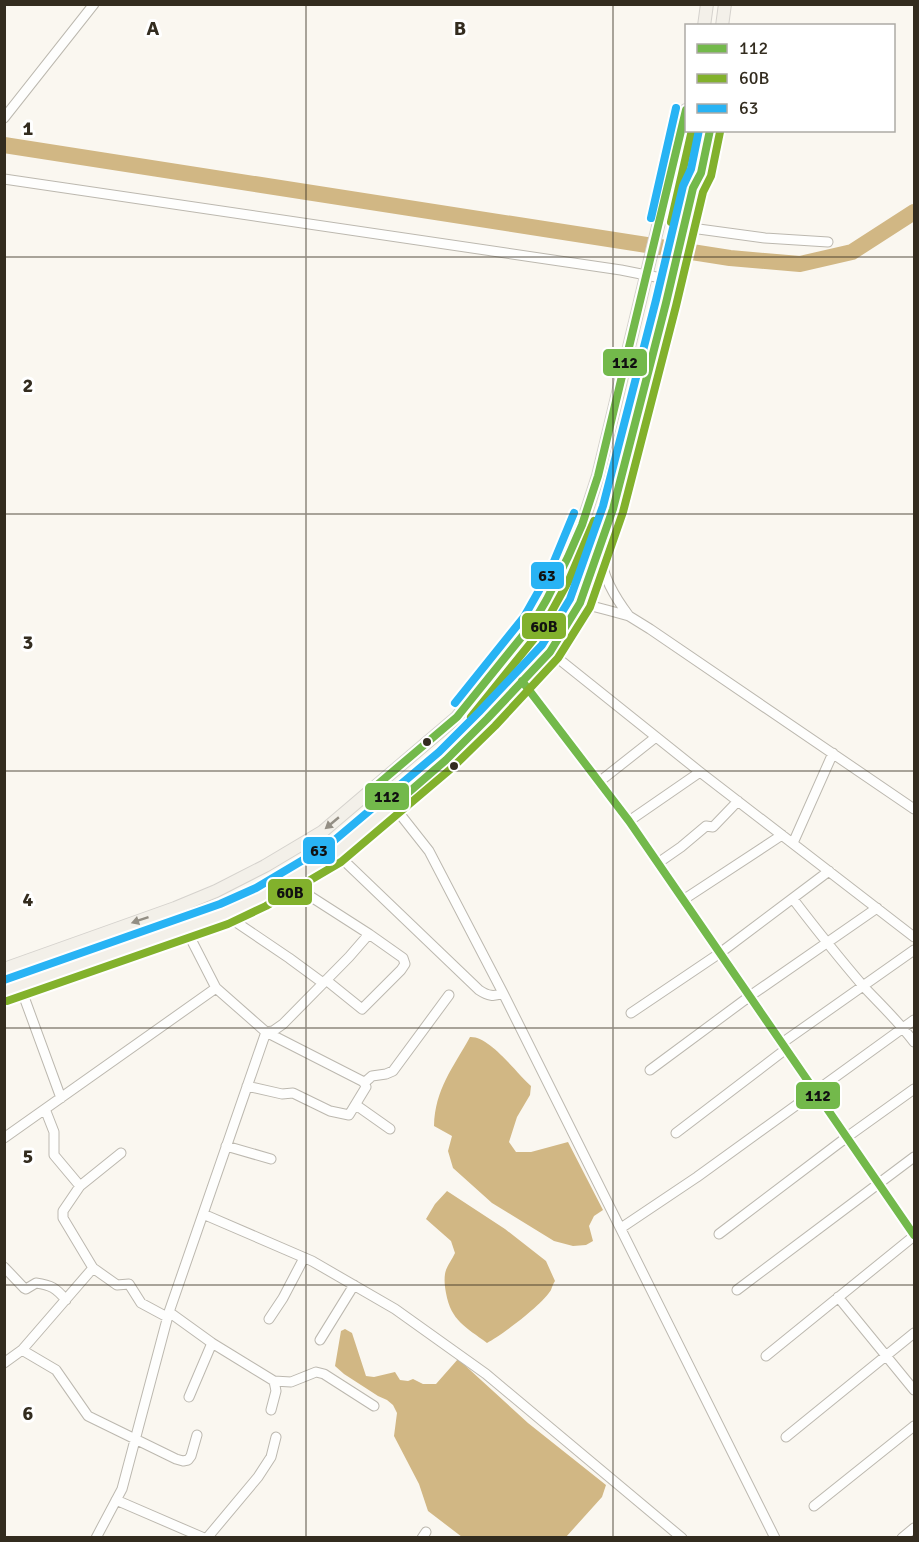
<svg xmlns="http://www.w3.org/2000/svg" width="919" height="1542" font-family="Signika,sans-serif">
<rect width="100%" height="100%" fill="#faf7f0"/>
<!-- water -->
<path fill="#d1b784" d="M470,1037c20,-1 46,36 61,49l-1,9 -13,22 -8,25 7,10h15l37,-10 35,68 -9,6 -5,10 4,15 -7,4 -13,1 -19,-5 -62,-38 -39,-35 -5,-17 4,-15 -18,-10c1,-37 19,-58 36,-89z
M447,1191l58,38 41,32 9,20c-2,3 -3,6 -4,9 -8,14 -50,46 -64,53 -21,-16 -36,-22 -41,-50 -1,-5 -2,-12 -1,-19 1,-7 7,-14 10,-21l-4,-12 -25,-22 9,-15z
M345,1329l7,4 14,43 8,1 21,-5 5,8 8,1 5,-2 10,5h13l22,-25 70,64 78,62 -4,12 -36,40h-104l-34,-26 -9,-27 -25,-48 3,-23 -4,-8 -6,-5 -9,-4 -34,-22 -9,-8 6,-35z"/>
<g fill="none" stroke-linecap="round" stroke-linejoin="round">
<!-- river -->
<path stroke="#d1b784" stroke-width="16" d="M4,145l726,113 70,6 52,-12 62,-40"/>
<defs>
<path id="minor" d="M4,118l90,-114
M4,179l617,91 50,10
M684,227l81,11 63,4
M599,551c4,26 15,45 30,65
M547,599l33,4 27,7 22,6 21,13 264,180
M550,652l150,120 214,165
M522,681l107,140 285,414
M599,782l57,-45
M377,785l52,66 74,142 272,545
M629,821l71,-49
M793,843l40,-90
M336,853l143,137c9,6 15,7 24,3
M658,863l23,-16 25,-21 7,1 25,-26
M793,899c23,30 46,59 71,88 17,18 35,35 50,55
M683,900l99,-65
M175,908l41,80 50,44 98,50 2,5 -17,28 -19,-4 -37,-18 -11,1 -35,-8
M224,914l65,44 34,25
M326,980l36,29 39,-39 4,-6 -2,-6 -34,-24
M20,986l41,112
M631,1013l89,-60 109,-82
M266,1032l7,-1 10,-7 66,-67 20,-23 -81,-52
M782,1043l132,-93
M650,1070l100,-74 127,-88
M364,1083l8,-7 14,-2 7,-3 56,-76
M356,1105l34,24
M45,1109l9,23v23l26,31 -17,25v7l30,50 24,17 12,-1 12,19 26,14
M676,1133l110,-84
M4,1138l212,-150
M226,1146l45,13
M80,1186l41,-33
M203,1214l109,47 83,48 91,65 196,164
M621,1228l76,-51 217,-157
M719,1234l128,-97 67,-48
M4,1267l20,21 2,1 10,-6c15,2 20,5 30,17
M737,1290l177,-133
M838,1297l76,93
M169,1312l43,31 62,38 2,10 -5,19
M269,1319l14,-21 21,-40
M320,1340l34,-55
M22,1350l34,20 32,46 88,43 7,2 5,-1 3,-4 6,-21
M766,1356l148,-120
M4,1363l18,-13 71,-82
M274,1381l17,1 25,-10 8,2 50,32
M189,1397l23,-54
M786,1437l128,-104
M116,1500l88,38
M814,1506l100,-80
M96,1538l26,-49 47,-177 97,-280
M207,1538l51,-61 13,-20 5,-20
M422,1538l4,-6
M902,1538l12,-10"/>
<path id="major" d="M704,26l3,-22
M722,26l3,-22
M4,969l171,-61 41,-17 49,-25 57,-34 135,-115 76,-94 14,-24 21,-42 14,-32 16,-49 88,-366
M4,991l220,-77 37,-17 75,-44 110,-93 41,-41 63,-67 17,-26 13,-23 33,-94 53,-206 27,-115 8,-15 9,-43"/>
</defs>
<!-- minor casing -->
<use href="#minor" stroke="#bcb8af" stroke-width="11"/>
<!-- major casing -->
<use href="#major" stroke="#d5d2cd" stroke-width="14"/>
<!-- minor -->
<use href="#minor" stroke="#fefefd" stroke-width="9"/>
<!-- major -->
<use href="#major" stroke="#f3f0e9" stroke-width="12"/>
<defs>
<path id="bus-1" d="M686,110l-88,366 -16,49 -14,32 -21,42 -14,24 -76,94 -80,68 17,20 52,-45 41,-41 63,-67 30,-49 33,-94 53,-206 27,-115 8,-15 9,-43
M522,681l107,140 285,414"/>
<path id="bus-2" d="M671,222l21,-92
M471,717l71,-88 27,-49 25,-59
M7,1001l221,-77 38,-18 75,-44 112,-95 42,-41 63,-68 32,-51 33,-95 53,-206 27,-114 8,-16 9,-44"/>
<path id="bus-3" d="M651,218l25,-110
M455,703l69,-86 26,-46 24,-58
M4,980l216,-76 36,-16 74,-44 109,-92 40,-40 63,-67 28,-46 33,-93 53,-206 27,-114 8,-17 8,-39"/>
</defs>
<!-- bus-1 casing -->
<use href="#bus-1" stroke="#fff" stroke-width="12"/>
<!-- bus-2 casing -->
<use href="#bus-2" stroke="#fff" stroke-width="12"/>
<!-- bus-3 casing -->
<use href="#bus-3" stroke="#fff" stroke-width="12"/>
<!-- bus-1 -->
<use href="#bus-1" stroke="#73b94b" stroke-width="8"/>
<!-- bus-2 -->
<use href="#bus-2" stroke="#82b12c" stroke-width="8"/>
<!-- bus-3 -->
<use href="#bus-3" stroke="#28b3f4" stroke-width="8"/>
</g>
<!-- one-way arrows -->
<defs><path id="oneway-solid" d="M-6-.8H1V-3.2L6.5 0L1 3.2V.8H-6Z" transform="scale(1.5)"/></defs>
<g fill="#938e84">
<use href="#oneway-solid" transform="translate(332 823) rotate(140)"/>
<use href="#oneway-solid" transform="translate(140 920) rotate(161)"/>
</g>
<!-- grid -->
<path fill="none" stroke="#332c1f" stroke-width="1.5" stroke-opacity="0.55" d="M306,4v1534M613,4v1534M4,257h910M4,514h910M4,771h910M4,1028h910M4,1285h910"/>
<!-- markers -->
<g fill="#332c1f" stroke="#fff" stroke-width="2">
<circle cx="427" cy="742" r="5"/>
<circle cx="454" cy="766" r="5"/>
</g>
<g font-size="20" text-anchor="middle" font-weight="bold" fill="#332c1f" stroke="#fff" stroke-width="6" stroke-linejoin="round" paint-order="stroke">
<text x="153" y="35">A</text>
<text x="460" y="35">B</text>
<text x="28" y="135">1</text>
<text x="28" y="392">2</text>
<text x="28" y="649">3</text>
<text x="28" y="906">4</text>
<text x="28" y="1163">5</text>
<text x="28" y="1420">6</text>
</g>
<g stroke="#fff" stroke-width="2">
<rect x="602" y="348" width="46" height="29" rx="6" fill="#73b94b"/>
<rect x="530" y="561" width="35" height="29" rx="6" fill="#28b3f4"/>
<rect x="521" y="612" width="46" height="28" rx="6" fill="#82b12c"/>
<rect x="364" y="782" width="46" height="29" rx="6" fill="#73b94b"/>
<rect x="302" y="836" width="34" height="29" rx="6" fill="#28b3f4"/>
<rect x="267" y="878" width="46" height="28" rx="6" fill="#82b12c"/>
<rect x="795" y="1081" width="46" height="29" rx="6" fill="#73b94b"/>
</g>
<g font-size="16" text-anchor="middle" font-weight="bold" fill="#111">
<text x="625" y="368">112</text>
<text x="547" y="581">63</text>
<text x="544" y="632">60B</text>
<text x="387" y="802">112</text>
<text x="319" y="856">63</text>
<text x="290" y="898">60B</text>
<text x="818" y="1101">112</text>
</g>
<!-- border -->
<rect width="919" height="1542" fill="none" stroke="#332c1f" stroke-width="12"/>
<!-- legend -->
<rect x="685" y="24" width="210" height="108" fill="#ffffff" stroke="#adaba5" stroke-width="1.5"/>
<rect x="697" y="44" width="30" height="9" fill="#73b94b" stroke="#adaba5" stroke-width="1.5"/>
<text x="739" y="54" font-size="18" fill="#332c1f">112</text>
<rect x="697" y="74" width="30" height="9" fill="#82b12c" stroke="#adaba5" stroke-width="1.5"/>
<text x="739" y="84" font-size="18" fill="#332c1f">60B</text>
<rect x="697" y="104" width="30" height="9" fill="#28b3f4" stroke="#adaba5" stroke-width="1.5"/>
<text x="739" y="114" font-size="18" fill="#332c1f">63</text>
</svg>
